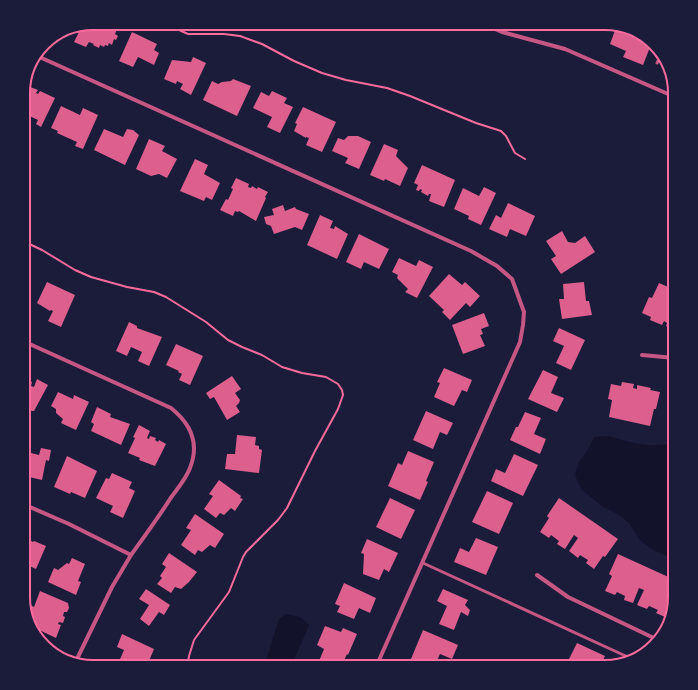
<svg xmlns="http://www.w3.org/2000/svg" width="698" height="690" font-family="'Open Sans',sans-serif">
<rect width="100%" height="100%" fill="#1b1b3a"/>
<!-- water -->
<path fill="#12122b" d="M610,436c22,8 42,12 65,7v115h-3l-19,-8 -13,-10 -11,-17 -11,-9 -15,-7 -22,-18 -6,-14 4,-13 10,-14 5,-11z
M286,614l14,3 9,8 -18,42h-27l15,-48z"/>
<!-- building -->
<path fill="#dd5f8e" d="M93,23h16l9,4 -3,7 3,2 -2,4 -2,-1 -2,6 -3,-2 -1,3 -3,-1 -1,2 -4,-2 -1,3 -6,-3 1,-1 -5,-2 -3,5 -12,-5 7,-14z
M617,25l19,5 16,12 -9,23 -20,-8 3,-6 -16,-7z
M132,32l25,12 -3,6 5,3 -5,12 -16,-8 -5,10 -14,-6z
M193,57l13,6 -15,32 -11,-6 3,-5 -6,-3 -1,3 -12,-5 8,-19 19,2z
M233,79l18,7 -14,30 -34,-16 9,-19 6,3 4,-2 9,-1z
M25,85l13,5 -2,3 2,1 2,-3 15,7 -14,29 -5,-3 2,-4 -15,-7v-25z
M272,91l15,7 -3,5 9,4 -13,26 -13,-6 5,-10 -19,-9 8,-16 8,4z
M61,106l19,9 3,-7 15,7 -15,34 -8,-3 2,-4 -20,-9 1,-2 -7,-3z
M303,107l33,15 -14,30 -16,-7 3,-7 -3,-1v1l-12,-7 3,-7 -2,-1z
M104,129l19,8 4,-8 6,1 6,5 -14,30 -31,-15z
M348,136h10l13,6 -12,27 -14,-6 3,-5 -16,-7 6,-13 6,2z
M149,139l16,7 -3,5 15,8 -10,19 -8,-4 -8,2 -15,-7z
M384,144l14,6 -2,6 12,12 -8,18 -15,-7 -1,2 -14,-6z
M195,159l13,6 -4,9 16,9 -8,17 -6,-3 -2,4 -24,-10z
M422,165l33,15 -11,27 -15,-6 2,-7h-2l-1,2 -7,-4 1,-2 -2,-1 -1,2 -3,-1 2,-5 -4,-2z
M236,178l13,6 -1,3 3,1 1,-2 5,3 1,-2 10,5 -3,5 1,1 -10,23 -17,-10 -1,1 -3,-1 -2,5 -13,-6 6,-11 2,1 5,-11 -2,-1z
M484,187l12,6 -15,32 -13,-6 1,-3 -15,-7 9,-21 16,8z
M508,203l27,13 -9,20 -16,-7 -3,8 -18,-8 7,-14 5,3z
M283,205l2,6 10,-4 1,2 13,5 -7,16 -7,-3 -21,7 -3,-8 -5,-2 -2,-7 10,-2 -2,-6z
M320,215l13,6 -3,7 4,1 1,-3 13,8 -11,25 -30,-14z
M562,231l6,11 7,1 10,-7 10,16 -34,22 -10,-15 5,-3 -10,-15z
M359,234l30,15 -10,20 -15,-7 -3,7 -15,-7z
M399,258l17,8 3,-6 14,7 -16,31 -12,-6 3,-3 -11,-11 1,-3 -6,-3z
M449,274l13,11 3,-3 15,14 -10,11 -4,-4 -16,17 -8,-8 2,-2 -15,-14z
M47,282l28,13 -14,32 -13,-6 5,-10 -2,-1 -1,1 -13,-8z
M584,282l2,19h3l3,14 -30,4 -3,-20h5l-1,-15z
M659,283l16,7v41l-9,-5 1,-3 -3,-2 -2,4 -12,-5 1,-3 -9,-4 7,-16 3,1z
M23,285l5,2 -5,11z
M484,313l5,13 -8,3 2,5 -3,1 5,11 -22,8 -11,-29z
M129,322l8,4v2l25,9 -13,29 -11,-5 4,-9 -11,-5 -4,9 -11,-5z
M559,328l26,12 -14,30 -15,-7 8,-17 -11,-5z
M176,344l27,12 -13,29 -11,-5 3,-6 -4,-2 1,-1 -13,-6z
M444,368l28,12 -5,12 -5,-2 -8,16 -20,-9 6,-14 -3,-1z
M543,370l15,7 -7,16 13,5 -7,14 -29,-13z
M232,376l9,13 -6,4 5,7 -1,3 -3,3 4,6 -13,8 -13,-23 -4,2 -4,-6z
M37,379l11,6 -14,26h-2l-9,-4v-27l4,2v-2l5,2 -1,4 3,1z
M622,382l12,2 -1,4 4,1v-4l14,3 -1,2 10,2 -4,17h-2l-4,17 -41,-9 3,-17 -4,-1 3,-15 10,2z
M675,389v15l-4,1 -3,-15z
M58,392l15,7 1,-4 15,7 -13,28 -15,-7 2,-4 -7,-6v-4l-5,-3z
M97,407l14,7 -1,3 20,7 -9,21 -30,-14 3,-7 -3,-2z
M426,411l27,12 -6,12 -7,-3 -7,17 -20,-9z
M525,412l16,6 -7,16 12,5 -6,15 -30,-14 6,-13h2z
M139,425l11,6 -3,7 2,1 1,-3 6,2 -1,2 3,2 1,-2 7,4 -11,22 -16,-6 1,-2 -12,-5 7,-15 -2,-1z
M237,435l19,2 -1,8 4,1v3l3,1 -3,23 -34,-4 2,-15h8z
M41,448l10,2 -2,11 -3,-1 -4,20 -13,-3 1,-5 -7,-2v-19l16,4z
M408,451l26,11 -8,19 2,1 -8,18 -32,-14 10,-23 4,2z
M514,454l24,11 -15,31 -32,-15 5,-12 9,4z
M67,456l30,15 -12,27 -14,-6 -1,2 -16,-7z
M112,473l20,9 -3,6 6,3 -12,27 -13,-6 3,-6 -17,-8 10,-20 3,1z
M219,480l22,16 -1,2 3,1 -8,12 -4,-3 -7,7 -4,-2 -4,5 -12,-9 9,-13 -4,-2z
M487,491l26,12 -14,31 -27,-12z
M390,498l25,12 -14,29 -25,-12z
M559,498l59,41 -13,18 -2,-1 -9,13 -8,-6 2,-3 -8,-5 -2,3 -9,-7 9,-13 -4,-3 -9,14 -8,-5 2,-3 -8,-6 -2,3 -9,-6 9,-14 -2,-2z
M195,514l29,20 -9,14 -5,-3 -8,7 -4,-2 -3,5 -14,-10 10,-15 -5,-2z
M23,536l2,1v1l8,4 1,-1 12,5 -10,23 -13,-6z
M476,538l22,9 -12,28 -32,-13 6,-14 9,4z
M367,539l31,14 -9,19 -5,-3 -5,11 -16,-6 1,-20 -3,-1z
M169,553l28,19 -8,10 -8,7 -6,-2 -4,6 -14,-9 5,-6 -2,-2 6,-9 -4,-3z
M618,554l57,26v17l-2,9 -8,11 -9,-4 2,-3 -9,-4 -2,3 -10,-4 7,-15 -5,-2 -6,15 -9,-3 1,-4 -8,-4 -2,3 -10,-4 7,-15 -3,-2z
M72,558l13,6 -7,17 3,1 -5,13 -28,-13 6,-14 4,2 9,-7 2,1z
M344,583l32,15 -6,15 -11,-5 -5,11 -17,-7 3,-6 -5,-2z
M146,589l24,16 -6,10 -5,-3 -10,14 -9,-7 9,-14 -10,-6z
M443,589l25,11 -3,5 5,5 -2,6 -7,-4 -7,18 -15,-6 8,-18 -10,-5z
M40,591l28,12 1,5 -2,4h-3l-1,4 2,1 -2,6 -4,-1 -1,2 3,1 -5,13 -21,-10 -7,-17 2,-6 4,2z
M325,626l16,6 2,-4 14,6 -9,21 -1,-1 -6,13h-7l-15,-6 5,-12 -7,-4z
M423,630l35,15 -6,14 -12,-5 -6,13h-3l-20,-8z
M122,634l32,15 -5,12 -3,-1 -3,7 -26,-1 7,-16 -7,-3z
M40,641l10,5 -2,3 -7,-6z
M577,643l28,13 -5,11h-35z"/>
<g fill="none" stroke-linecap="round" stroke-linejoin="round">
<!-- path -->
<path stroke="#ff6b9d" stroke-width="2" d="M168,23l9,6 11,5h36l16,2 22,8 32,17 28,12 24,7 41,8 23,8 66,27 25,8 5,5 9,17 10,6
M23,241l19,9 33,20 16,7 36,10 27,5 12,5 40,25 22,18 14,7 20,8 20,12 20,6 24,4 12,7 4,6 1,5 -5,14 -23,42 -28,57 -9,12 -32,32 -3,5 -14,35 -35,48 -5,16 -2,11"/>
<!-- service -->
<path stroke="#c65784" stroke-width="3" d="M657,63l4,-8
M423,563l207,95"/>
<!-- minor -->
<path stroke="#c65784" stroke-width="4" d="M481,23l21,9 63,17 110,48
M35,55l436,196 26,15 15,13 12,33 -1,13 -3,17 -144,325
M23,341l148,67c20,16 29,35 19,60 -4,11 -13,21 -20,31 -12,19 -26,38 -39,56
M642,355l33,3
M23,504l46,20 62,31 -19,32 -37,76
M537,575l31,22 90,43"/>
</g>
<!-- crop -->
<path d="M0 0H698V690H0ZM93 30H605A63 63 0 0 1 668 93V597A63 63 0 0 1 605 660H93A63 63 0 0 1 30 597V93A63 63 0 0 1 93 30Z" fill="#1b1b3a" fill-rule="evenodd"/>
<path fill="none" stroke="#ff6b9d" stroke-width="2" d="M93 30H605A63 63 0 0 1 668 93V597A63 63 0 0 1 605 660H93A63 63 0 0 1 30 597V93A63 63 0 0 1 93 30Z"/>
</svg>
